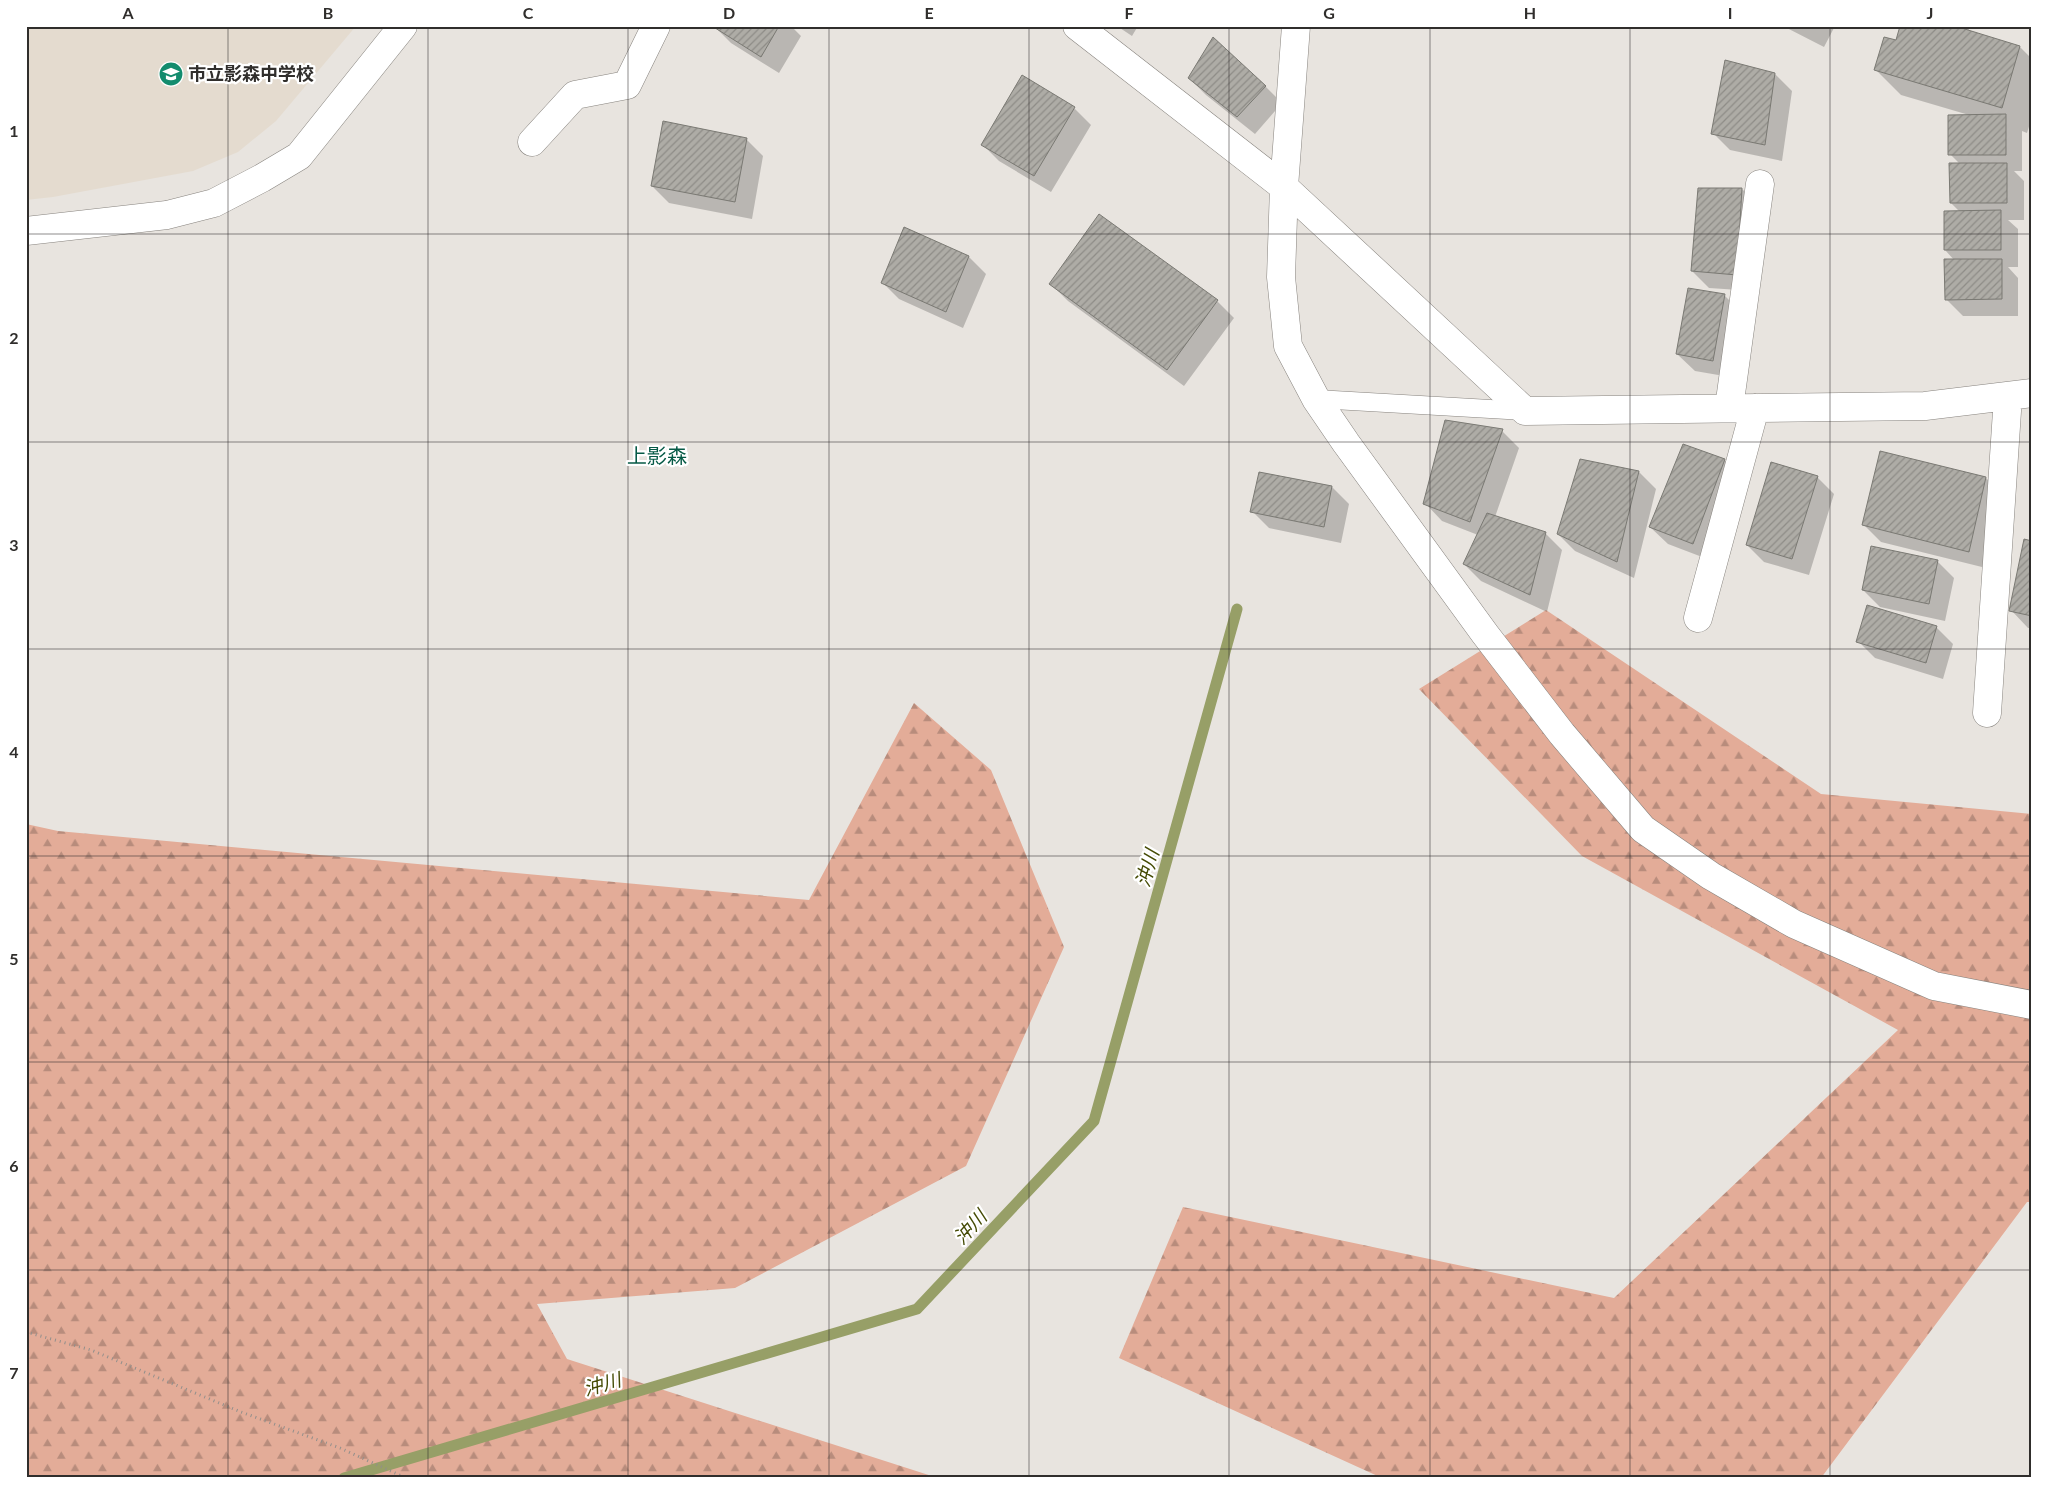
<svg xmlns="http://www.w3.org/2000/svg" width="2058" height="1504" font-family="Lato,'Noto Sans JP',sans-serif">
<defs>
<pattern id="forest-firs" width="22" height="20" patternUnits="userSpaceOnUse" patternTransform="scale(1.25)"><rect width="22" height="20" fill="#e3ac98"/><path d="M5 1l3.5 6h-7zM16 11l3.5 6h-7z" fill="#b88c7c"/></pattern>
<pattern id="building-hatch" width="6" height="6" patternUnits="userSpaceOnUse" patternTransform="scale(1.25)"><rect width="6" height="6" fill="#aeaca6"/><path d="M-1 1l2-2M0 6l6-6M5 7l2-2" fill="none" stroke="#8e8c87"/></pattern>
</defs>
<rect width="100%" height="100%" fill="#e8e4df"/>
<!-- built -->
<path fill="#e4dbcf" d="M26,26h330l-80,95 -38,31 -45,19 -140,26 -27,3z"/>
<!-- forest -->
<path fill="url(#forest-firs)" d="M1546,610l275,184 211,20v388h-5l-206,276h-439l-263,-120 64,-151 431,91 284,-268 -316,-174 -163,-167z
M914,703l77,67 73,177 -98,219 -231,122 -198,16 30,55 371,119h-912v-654l32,7 751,69z"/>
<!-- shadow -->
<path fill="#0003" d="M714,26h77l10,10 -22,37 -48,-30z
M1117,26h21l-6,10z
M1783,26h52l-11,21z
M1901,26h69l-2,6 52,15 12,12v58l-5,16 -5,-2v40h-8l10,10v39h-16l10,9v38h-10l10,11v38h-55l-17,-17 9,-38 -10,-11 15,-38 -9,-9 9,-39 -10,-10 19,-39 -68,-20 -25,-25 20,-28z
M1775,74l17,17 -10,70 -52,-11 -17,-17z
M1189,78l76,8 17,17 -27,31 -49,-39z
M1074,108l17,17 -40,67 -52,-31 -17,-17z
M746,139l17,17 -11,63 -83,-16 -17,-17z
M1742,189l17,17 -5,85 -45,-3 -17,-17 7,-81z
M905,229l64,28 17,17 -23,54 -64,-29 -17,-17z
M1051,284l166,17 17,17 -50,68 -116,-85z
M1725,296l17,17 -12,64 -35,-6 -18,-17z
M1502,431l17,17 -24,69 50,16 17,17 -15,62 -66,-31 -17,-17 14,-29 -36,-14 -17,-18z
M1880,453l106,25 17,17 -17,73 -105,-26 -17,-17z
M1724,460l17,17 -31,83 -42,-16 -18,-17z
M1639,472l17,17 -22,89 -59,-27 -17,-17z
M1260,473l72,14 17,17 -8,39 -72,-15 -17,-17z
M1817,477l17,17 -25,81 -45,-13 -17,-17z
M2032,542v86h-4l-17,-18z
M1937,561l17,17 -9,43 -65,-14 -17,-17z
M1936,627l17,17 -10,35 -68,-21 -17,-17z"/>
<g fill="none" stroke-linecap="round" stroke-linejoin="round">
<!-- stream -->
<path stroke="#979f67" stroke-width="11" d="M344,1478l573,-169 177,-188 143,-512"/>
</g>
<!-- building -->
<path fill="url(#building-hatch)" stroke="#7a7973" d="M712,26h67l-18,31z
M1900,26h55l65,20 -18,62 -128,-38 10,-33 12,3z
M1213,37l53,49 -29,31 -49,-39z
M1725,60l50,13 -10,72 -54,-11z
M1022,75l53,32 -41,69 -53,-31z
M2006,114v41h-58v-40z
M663,121l84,17 -12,64 -84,-16z
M1949,163h58v40h-57z
M1698,188h44l-5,87 -46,-4z
M2001,210v40h-57v-39z
M1099,214l119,86 -51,70 -118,-86z
M904,227l65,29 -23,56 -65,-29z
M1944,259h58v40l-57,1z
M1688,288l37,6 -12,67 -37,-7z
M1445,420l58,9 -33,93 -47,-18z
M1683,444l42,15 -32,85 -44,-17z
M1880,451l106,26 -17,75 -107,-27z
M1580,459l59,12 -22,91 -60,-28z
M1771,462l47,14 -26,83 -46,-14z
M1259,472l73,14 -8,41 -74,-15z
M1487,513l59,19 -16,63 -67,-31z
M2024,539l8,2v75l-23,-5z
M1871,546l67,14 -9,44 -67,-14z
M1867,605l70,21 -11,37 -70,-21z"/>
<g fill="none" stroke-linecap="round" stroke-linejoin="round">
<defs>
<path id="service" d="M1316,399l209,12"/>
<path id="minor" d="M1077,26l207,161 241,224 400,-5 107,-13
M1296,26l-12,161 -3,90 7,69 28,53 30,44 139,191 77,100 81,95 68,47 83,48 140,62 98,19
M532,142l43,-47 52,-10 29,-59
M26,231l141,-16 47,-12 48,-25 37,-22 104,-130
M1729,408l31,-224
M1698,618l57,-210
M1987,713l21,-317"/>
</defs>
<!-- service casing -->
<use href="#service" stroke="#87837e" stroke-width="19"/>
<!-- minor casing -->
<use href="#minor" stroke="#87837e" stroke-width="29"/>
<!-- path -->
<path stroke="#928f8b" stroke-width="3" stroke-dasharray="1 4" stroke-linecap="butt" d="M26,1332l65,18 150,62 99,36 66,30"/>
<!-- service -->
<use href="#service" stroke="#fff" stroke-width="18"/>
<!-- minor -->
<use href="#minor" stroke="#fff" stroke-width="28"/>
</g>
<!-- grid -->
<path fill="none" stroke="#302e2c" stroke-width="1" stroke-opacity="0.55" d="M228,26v1452M428,26v1452M628,26v1452M829,26v1452M1029,26v1452M1229,26v1452M1430,26v1452M1630,26v1452M1830,26v1452M26,234h2006M26,442h2006M26,649h2006M26,856h2006M26,1062h2006M26,1270h2006"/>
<!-- icons -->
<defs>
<symbol id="school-disc" viewBox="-11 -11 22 22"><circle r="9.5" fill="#138c6e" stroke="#fff"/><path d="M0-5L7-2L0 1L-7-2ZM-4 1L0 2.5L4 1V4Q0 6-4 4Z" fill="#fff"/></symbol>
</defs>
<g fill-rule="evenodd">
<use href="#school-disc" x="157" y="60" width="28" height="28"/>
</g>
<g text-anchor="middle" stroke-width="4.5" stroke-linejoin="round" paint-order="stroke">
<!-- poi labels -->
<g font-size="18" font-weight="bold" fill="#302e2c" stroke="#fff" text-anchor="start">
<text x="188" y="80">市立影森中学校</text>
</g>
<!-- water labels -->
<g font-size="19" font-style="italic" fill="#454b05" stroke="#fff">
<text transform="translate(1147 868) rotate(-74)" y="7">沖川</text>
<text transform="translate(970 1227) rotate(-47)" y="7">沖川</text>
<text transform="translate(602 1384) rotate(-16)" y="7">沖川</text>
</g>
<!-- quarter labels -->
<g font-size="20" fill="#065a46" stroke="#fff">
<text x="657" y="463">上影森</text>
</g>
</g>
<!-- border -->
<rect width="2058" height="1504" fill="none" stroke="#ffffff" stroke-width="55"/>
<rect x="28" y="28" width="2002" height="1448" fill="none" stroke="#302e2c" stroke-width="2"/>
<g font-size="16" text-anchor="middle" font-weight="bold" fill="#302e2c">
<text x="128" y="19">A</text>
<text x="328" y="19">B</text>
<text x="528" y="19">C</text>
<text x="729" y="19">D</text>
<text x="929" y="19">E</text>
<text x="1129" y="19">F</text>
<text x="1329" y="19">G</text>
<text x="1530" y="19">H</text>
<text x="1730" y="19">I</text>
<text x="1930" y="19">J</text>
<text x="14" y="137">1</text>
<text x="14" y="344">2</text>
<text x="14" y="551">3</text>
<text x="14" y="758">4</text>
<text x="14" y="965">5</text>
<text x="14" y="1172">6</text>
<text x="14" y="1379">7</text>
</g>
</svg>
